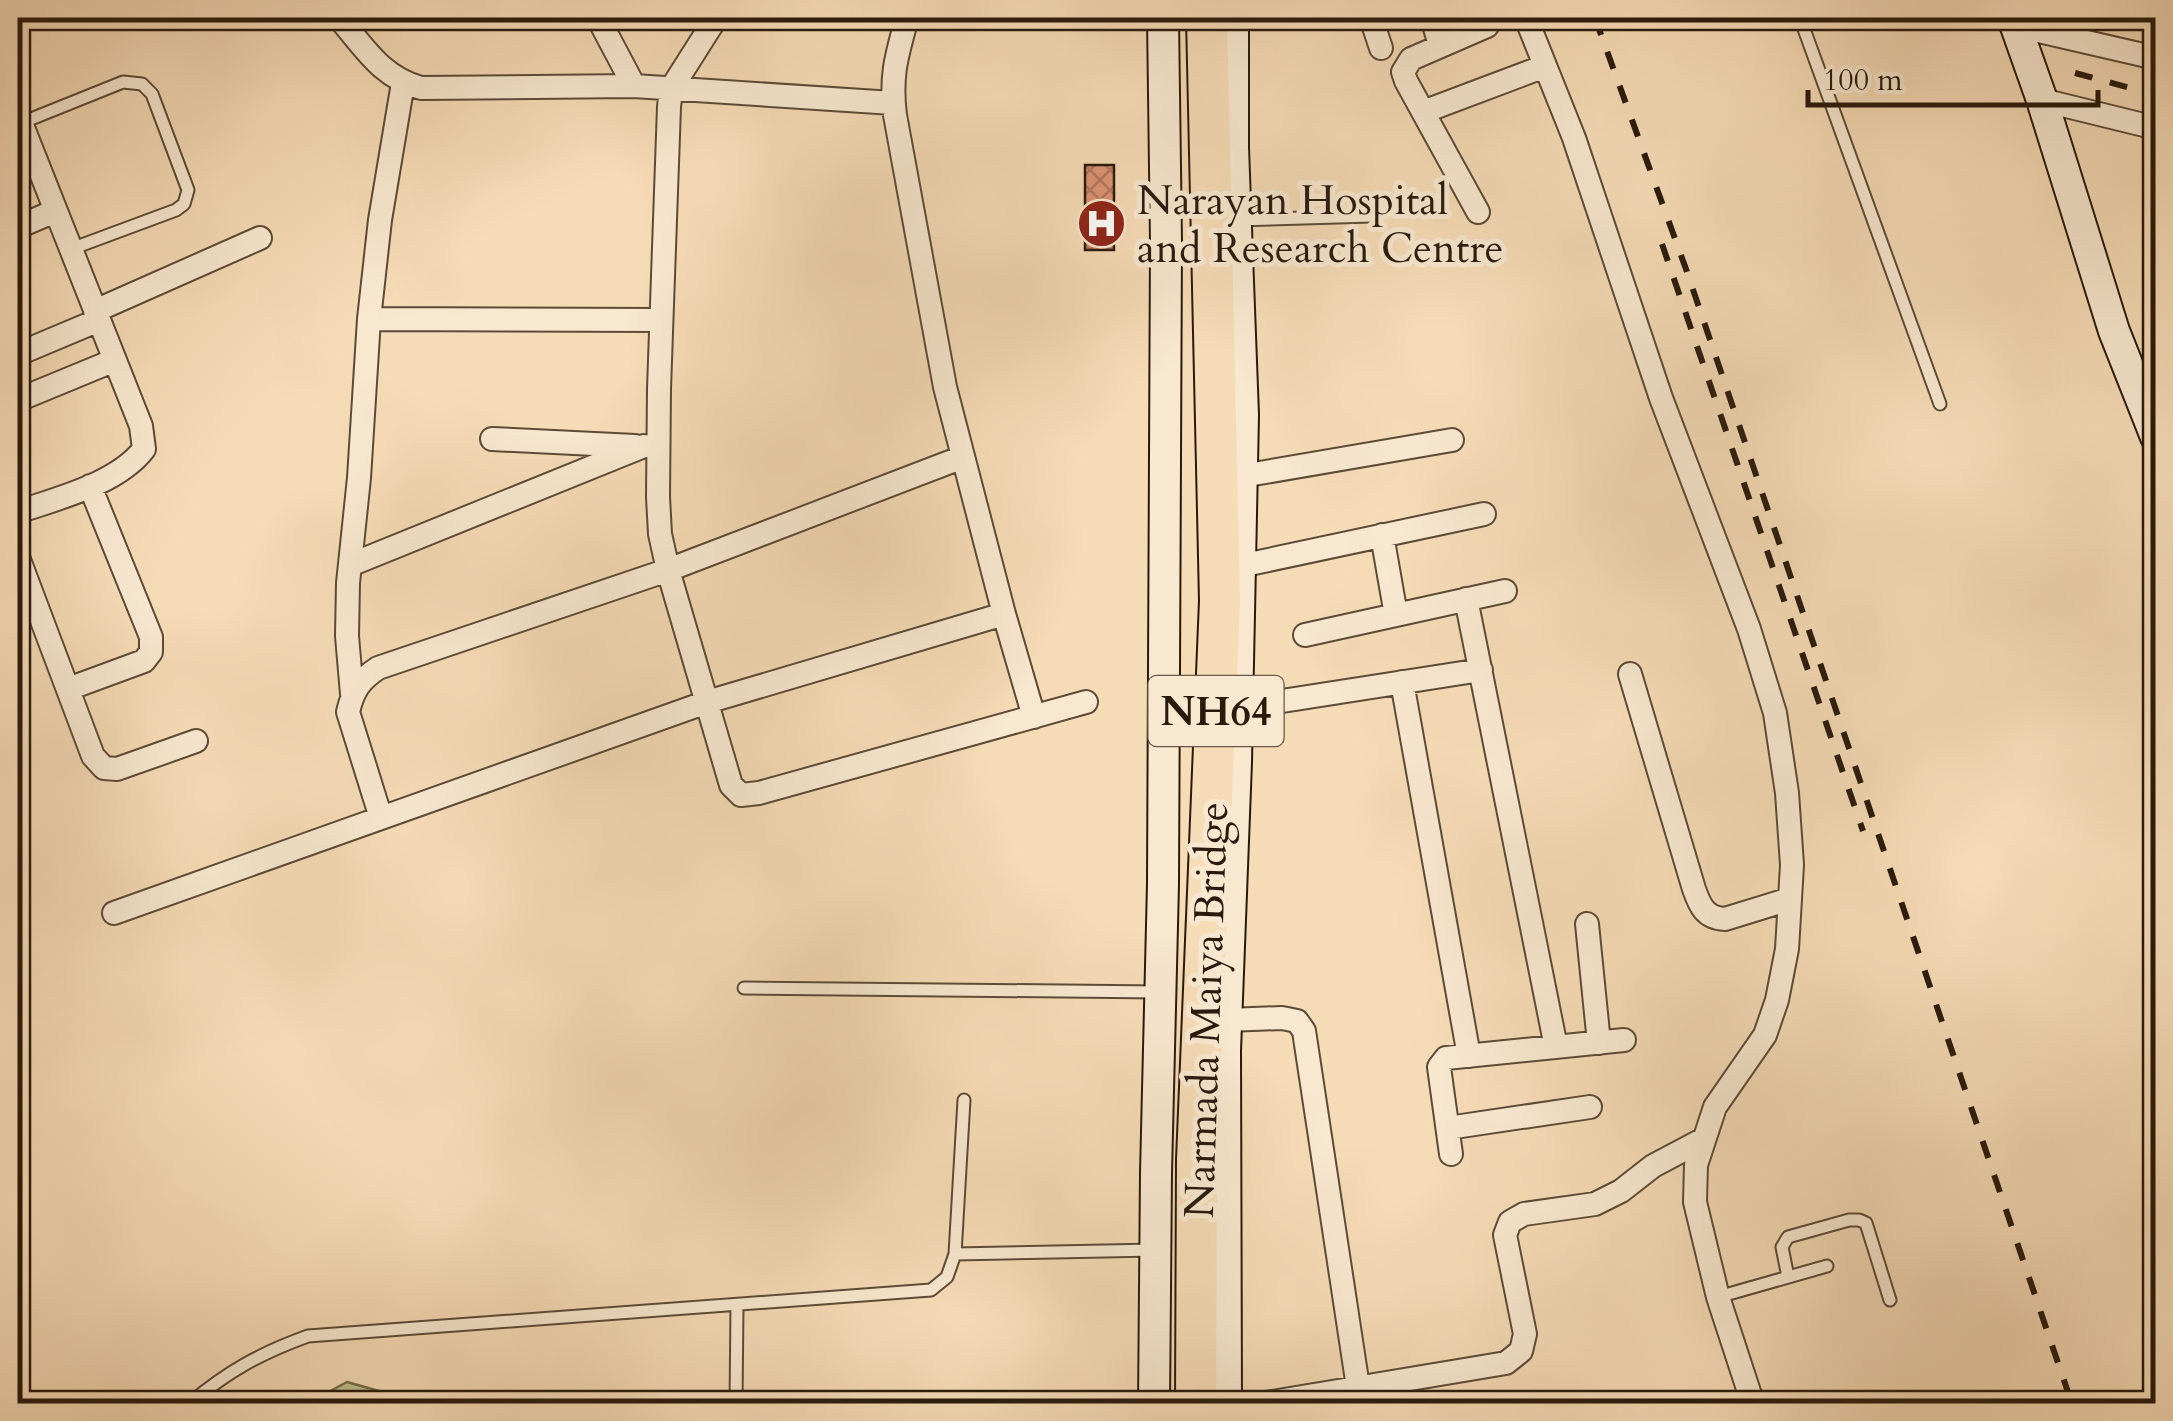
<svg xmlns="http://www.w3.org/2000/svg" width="2173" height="1421" font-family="Cardo,serif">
<defs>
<pattern id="building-cross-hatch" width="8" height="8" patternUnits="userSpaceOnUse" patternTransform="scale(2.5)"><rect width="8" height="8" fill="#dd9274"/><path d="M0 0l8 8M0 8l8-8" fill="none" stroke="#b3765e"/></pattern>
</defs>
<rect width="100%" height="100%" fill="#f5dbb6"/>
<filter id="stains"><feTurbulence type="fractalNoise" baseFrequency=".002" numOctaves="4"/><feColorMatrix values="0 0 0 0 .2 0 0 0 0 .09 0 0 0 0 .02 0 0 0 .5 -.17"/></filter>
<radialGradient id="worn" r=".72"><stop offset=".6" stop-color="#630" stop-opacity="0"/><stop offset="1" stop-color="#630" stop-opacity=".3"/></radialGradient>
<!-- park -->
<path fill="#c1be8a" stroke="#756c4c" stroke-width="2.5" d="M347,1382l75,21h-114z"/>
<!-- building -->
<path fill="url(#building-cross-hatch)" stroke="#291a0d" stroke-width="2.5" d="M1085,165h29v85h-29z"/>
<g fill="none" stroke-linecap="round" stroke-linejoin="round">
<defs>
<path id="lane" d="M1800,18l140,386
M21,123l102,-41 19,2 10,10 36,96 -4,14 -8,6 -105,39
M1237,220l135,-4
M744,988l416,4
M955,1254l9,-154
M1788,1277l-6,-30 6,-10 61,-17h10l7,3 24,77
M1718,1297l109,-31
M189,1404c39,-33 72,-51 119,-68l623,-46 16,-13 8,-23 200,-4
M736,1404l1,-99"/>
<path id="street" d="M339,18c26,30 42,59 82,70l213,-2 259,17
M598,18l36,68
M716,18l-45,71 -2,18 -10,282 -1,108 2,37 8,36 63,215 10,10 18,-2 327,-91
M907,18c-10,37 -17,57 -12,97l50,272 59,227 30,103
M1371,18l10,30
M1432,18l8,27
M1526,18l48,120 87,260 88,231 26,84 12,80 5,72 -5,84 -10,51 -12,35 -50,72 -19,58 -1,37 23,95 35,107
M2017,26l139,32
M2042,100l114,28
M1423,112l122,-46
M18,115l123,311 3,23c-27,35 -86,49 -126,63
M1478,212l-72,-131 -3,-9 8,-13 76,-33
M18,227l37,-16
M95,311l165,-73
M369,319l292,1
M18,354l81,-34
M18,400l97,-40
M492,439l143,7
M1242,476l210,-36
M1382,535l14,80
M18,557l75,199 11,12 13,1 79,-28
M350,565l294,-119
M1240,566l244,-52
M1466,599l90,448
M1305,635l200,-44
M1630,674l64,215c6,17 11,29 31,30l65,-20
M1402,682l67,374
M68,689l76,-28 7,-9v-15l-61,-151
M352,694l-5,-58 1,-53 11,-105 10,-159 11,-99 23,-137
M1237,708l244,-38
M381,818l-33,-106c5,-22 12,-32 30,-44l290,-98 295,-113
M114,913l593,-211 297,-88
M1587,924l12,119
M1226,1020l56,-2 15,3 7,10 54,356
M1448,1128l142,-21
M1451,1154l-12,-87 7,-9 178,-18
M1260,1404l246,-41 15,-12 4,-17 -20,-99 5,-13 14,-8 71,-10 26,-13 32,-25 51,-27"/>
<path id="secondary" d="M2013,18l29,82 72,231 42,106
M1154,1404l2,-231 7,-289 3,-641 -3,-225
M1226,1404l-1,-353 11,-289 7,-347 -10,-267v-130"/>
<path id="highway" d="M1196,1404l1,-244 23,-559 -13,-583"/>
</defs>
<!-- lane casing -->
<use href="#lane" stroke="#5c4a37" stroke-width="15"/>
<!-- street casing -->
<use href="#street" stroke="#5c4a37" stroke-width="26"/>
<!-- secondary casing -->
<use href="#secondary" stroke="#291a0d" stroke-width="34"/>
<!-- highway casing -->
<use href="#highway" stroke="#291a0d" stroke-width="44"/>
<!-- lane -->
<use href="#lane" stroke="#f8e8d0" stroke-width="11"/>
<!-- street -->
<use href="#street" stroke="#f8e8d0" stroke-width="22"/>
<!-- secondary -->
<use href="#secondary" stroke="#f8e8d0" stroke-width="30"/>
<!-- highway -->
<use href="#highway" stroke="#f5dbb6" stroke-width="40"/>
<!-- rail -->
<path stroke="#291a0d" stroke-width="6" stroke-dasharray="18 18" stroke-linecap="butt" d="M1595,18l91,251 386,1135
M2075,73l81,22
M1662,244l201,587"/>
</g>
<!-- icons -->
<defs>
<symbol id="hospital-disc" viewBox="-11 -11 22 22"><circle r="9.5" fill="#8f2418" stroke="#f8e8d0"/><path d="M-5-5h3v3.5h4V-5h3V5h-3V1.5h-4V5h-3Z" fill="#fff"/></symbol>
</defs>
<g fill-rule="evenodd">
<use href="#hospital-disc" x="1074" y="196" width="55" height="55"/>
</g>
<g text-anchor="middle" stroke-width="10" stroke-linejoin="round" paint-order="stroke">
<!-- shield labels -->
<rect fill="#f8e8d0" stroke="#675848" stroke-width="2.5" x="1148.5" y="676" width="135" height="70" rx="8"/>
<g font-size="40" font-weight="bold" fill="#291a0d">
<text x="1216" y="725">NH64</text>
</g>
<!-- poi labels -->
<g font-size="42" fill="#291a0d" stroke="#f8e8d0" text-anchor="start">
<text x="1137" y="214">Narayan Hospital<tspan x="1137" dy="48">and Research Centre</tspan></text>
</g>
<!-- street labels -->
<g font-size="42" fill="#291a0d" stroke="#f8e8d0">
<text transform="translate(1205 1010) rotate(-88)" y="15">Narmada Maiya Bridge</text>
</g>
</g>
<!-- margin -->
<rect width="2173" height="1421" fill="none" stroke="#f5dbb6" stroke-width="60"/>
<rect x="20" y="20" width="2133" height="1381" fill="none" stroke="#291a0d" stroke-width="5"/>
<rect x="30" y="30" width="2113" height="1361" fill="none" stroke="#291a0d" stroke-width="2.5"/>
<!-- scale -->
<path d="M1808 90v15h290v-15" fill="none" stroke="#291a0d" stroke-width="5"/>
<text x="1823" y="90" font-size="30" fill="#291a0d" stroke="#f8e8d0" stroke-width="8" paint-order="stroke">100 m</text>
<rect width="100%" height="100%" filter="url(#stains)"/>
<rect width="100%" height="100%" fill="url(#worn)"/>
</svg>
